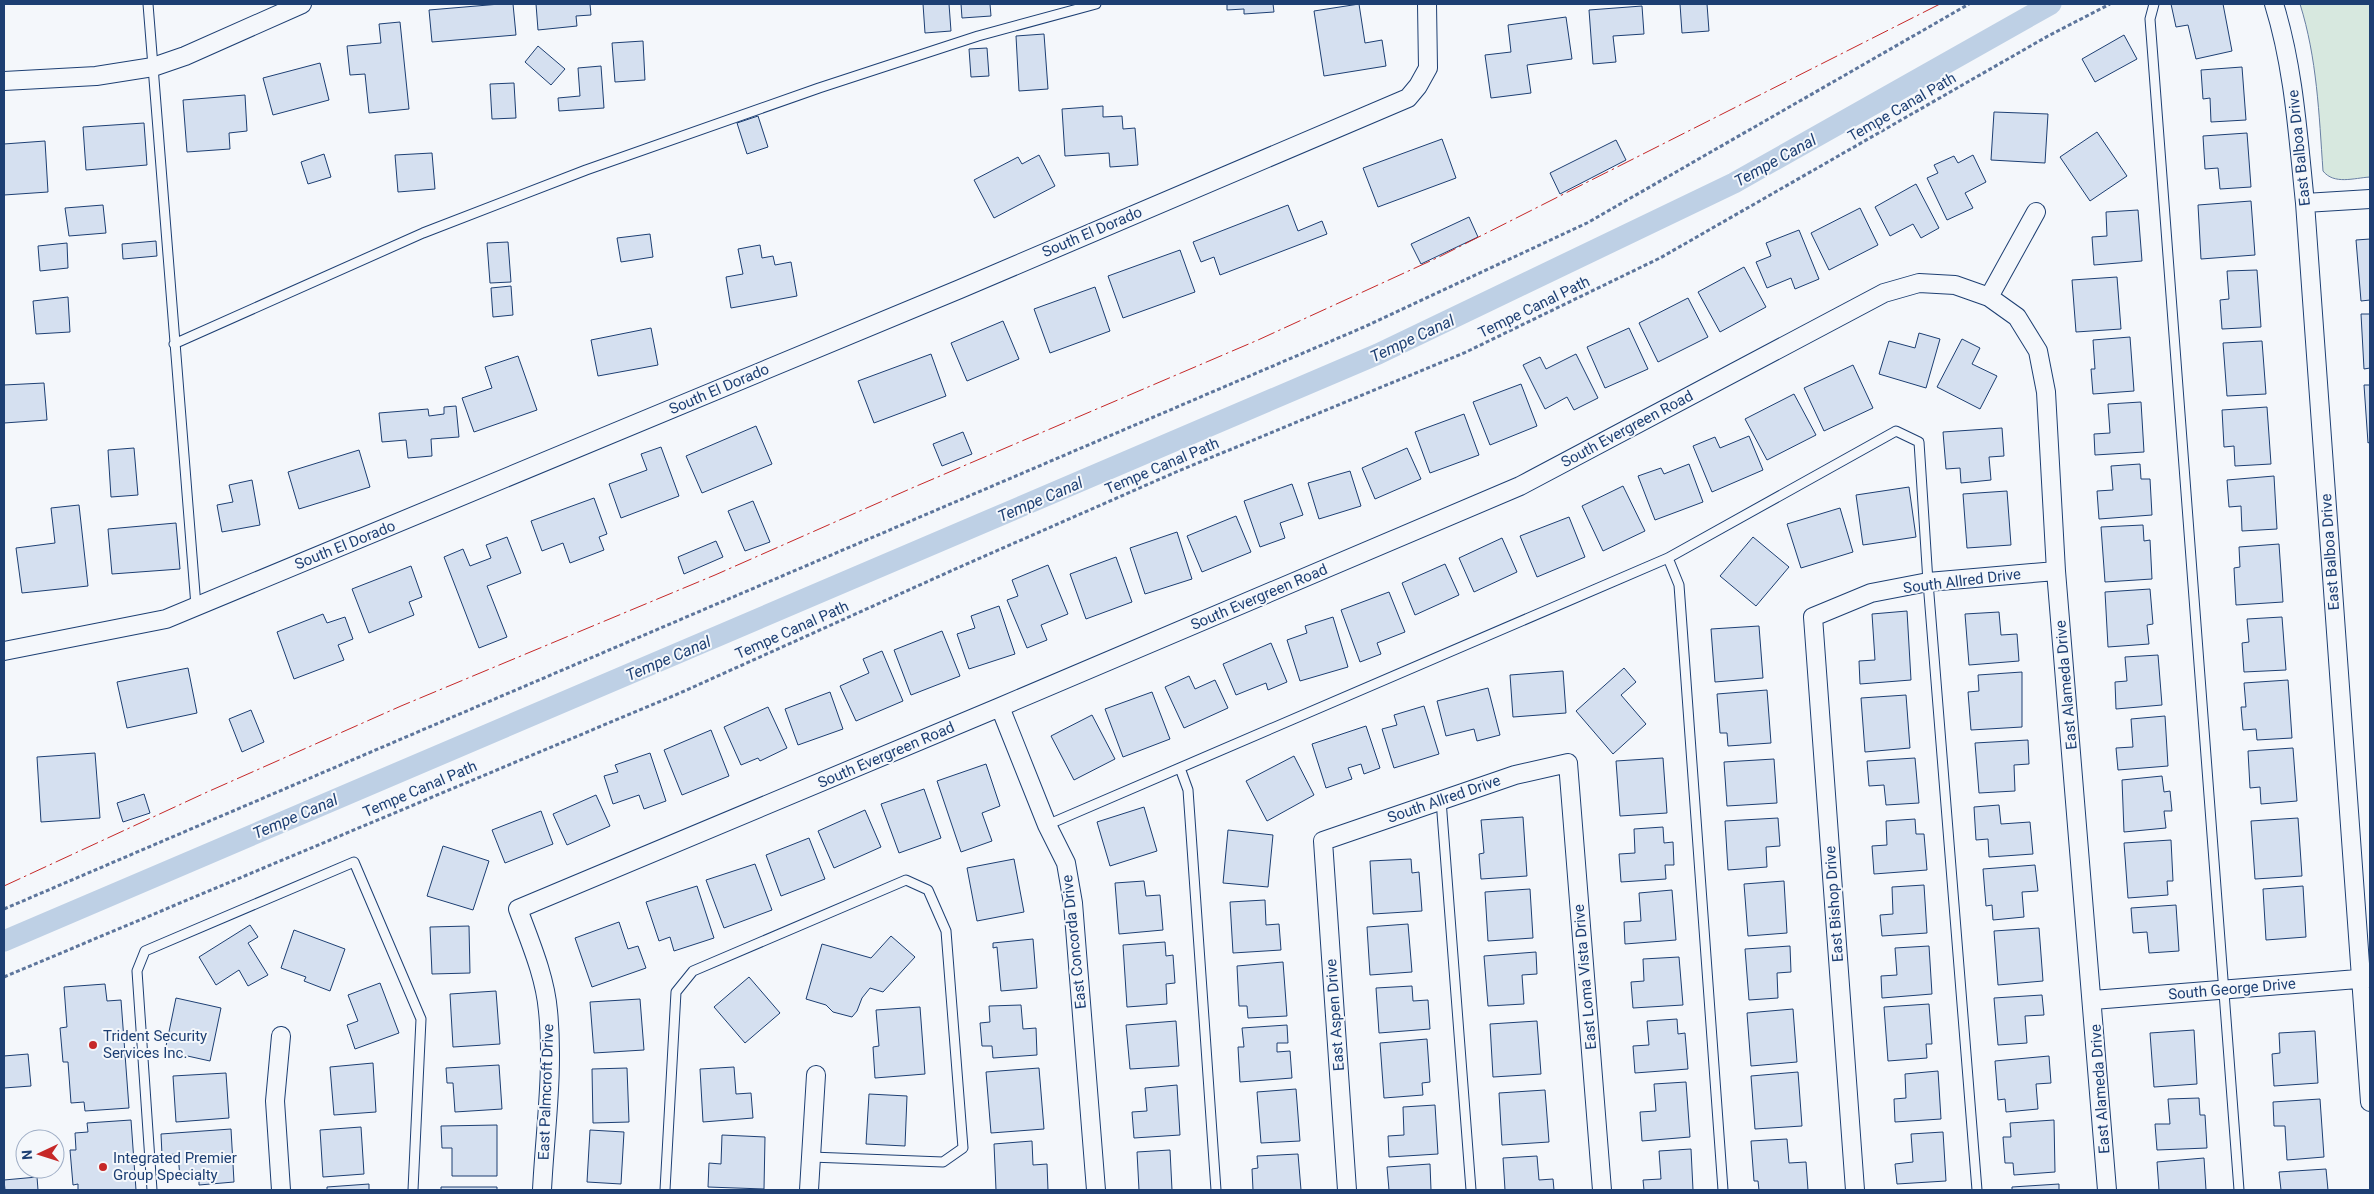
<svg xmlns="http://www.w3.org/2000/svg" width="2374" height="1194" font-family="Roboto,sans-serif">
<rect width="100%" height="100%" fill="#f4f7fb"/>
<!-- green -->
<path fill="#d7e8df" stroke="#687fa3" d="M2300,4h70v173c-16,1 -36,8 -47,-6 -4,-57 -6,-113 -23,-167z"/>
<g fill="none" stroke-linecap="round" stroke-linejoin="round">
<!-- canal -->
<path stroke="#bed0e5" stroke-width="21" d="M4,941l1374,-587 356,-171 317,-179"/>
</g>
<!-- building -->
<path fill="#d5e0f0" stroke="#1d3f73" d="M500,4h13l3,31 -84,7 -3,-32z
M536,4h54l1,11 -15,1 1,10 -39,4z
M923,4h26l2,27 -26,2z
M961,4h29l1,12 -29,2z
M1227,4h46l1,8 -30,2v-5l-17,1z
M1359,4l6,39 17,-3 4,26 -62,10 -10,-65z
M1680,4h27l2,27 -27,2z
M2171,4h52l9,47 -36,8 -8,-34 -12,2z
M1642,6l2,28 -31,2 3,26 -23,2 -4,-54z
M1566,17l6,42 -45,6 4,28 -40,5 -6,-43 26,-3 -3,-27z
M400,22l9,87 -40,4 -4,-39 -15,1 -3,-29 34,-3 -2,-19z
M1044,34l4,55 -29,2 -3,-55z
M2124,35l13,24 -42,23 -13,-23z
M643,41l2,39 -30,2 -3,-39z
M538,46l27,23 -14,16 -26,-23z
M987,48l2,28 -18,1 -2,-28z
M320,63l9,37 -56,15 -10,-37z
M601,66l3,42 -45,3 -1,-13 22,-2 -2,-28z
M2242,67l4,53 -35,2 -1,-24 -7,1 -2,-29z
M514,83l2,35 -24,1 -2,-35z
M245,95l2,36 -18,2 1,16 -43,3 -4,-52z
M1103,106v11l19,-1 1,13 12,-1 3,37 -28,2 -1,-14 -44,3 -3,-47z
M1994,112l54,2 -3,49 -54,-3z
M758,116l10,31 -21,7 -10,-31z
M144,123l3,42 -61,5 -3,-43z
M2097,132l30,44 -37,25 -30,-44z
M2247,133l4,54 -31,2 -2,-21 -13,1 -2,-33z
M1442,139l14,39 -78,29 -15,-39z
M1616,140l10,20 -66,34 -10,-21z
M45,141l3,51 -44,3v-51z
M432,153l3,36 -37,3 -3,-37z
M324,154l7,23 -23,7 -7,-22z
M1039,155l16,31 -61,32 -20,-38 44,-23 4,7z
M1973,155l13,27 -21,11 8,15 -26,12 -20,-42 11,-5 -4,-8 20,-9 4,7z
M1916,184l23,44 -18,10 -8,-14 -23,12 -15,-29z
M2251,201l4,54 -54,4 -3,-54z
M103,205l3,28 -37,3 -4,-28z
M1288,205l10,26 24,-10 5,13 -107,41 -6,-18 -13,5 -8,-20z
M1860,208l18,37 -49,25 -18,-37z
M2138,210l4,51 -48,4 -2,-28 15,-1 -1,-24z
M1469,217l9,20 -57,27 -10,-20z
M1799,230l20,49 -24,10 -4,-11 -24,10 -11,-26 15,-6 -5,-13z
M650,234l3,23 -32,5 -4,-24z
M2370,239v61l-9,1 -5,-61z
M156,241l1,15 -34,3 -1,-15z
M508,242l3,40 -21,1 -3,-40z
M67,243l1,25 -28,3 -2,-25z
M760,245l2,13 11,-2 2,9 16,-3 6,34 -66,12 -5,-31 17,-3 -5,-25z
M1180,250l15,42 -72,26 -15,-42z
M1744,267l22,40 -46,25 -22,-40z
M2257,270l4,57 -39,2 -2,-29 9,-1 -2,-28z
M2117,277l4,52 -45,3 -4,-52z
M511,286l2,29 -20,2 -2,-29z
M1095,287l15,44 -60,22 -16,-44z
M68,297l2,35 -34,2 -3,-33z
M1688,298l20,39 -50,25 -19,-39z
M2361,314h9v54l-6,1z
M1003,321l16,38 -52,22 -16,-38z
M651,328l7,37 -60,11 -7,-36z
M1629,328l19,41 -43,19 -18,-41z
M1919,333l21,6 -14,49 -47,-14 10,-33 26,7z
M2130,337l4,54 -41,3 -2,-25h4l-2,-29z
M1962,339l18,9 -8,16 25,12 -17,33 -43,-22z
M2262,341l4,53 -39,2 -4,-53z
M931,354l15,42 -72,27 -16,-42z
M1576,354l22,44 -24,12 -7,-13 -22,12 -22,-44 17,-8 6,12z
M518,356l19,54 -63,22 -12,-34 30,-10 -7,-21z
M1853,365l20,43 -49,23 -20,-43z
M44,383l3,37 -43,3v-38z
M1521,384l16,42 -47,19 -17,-43z
M2364,385h6v57l-2,1z
M1794,394l22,41 -49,25 -22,-41z
M2141,402l3,50 -49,3 -1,-21 16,-1 -2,-29z
M456,406l3,31 -28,2 1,17 -24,2 -2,-18 -24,2 -3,-29 49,-4 1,7 15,-2v-7z
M2267,407l4,57 -36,2 -1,-20 -10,1 -2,-37z
M1464,414l15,41 -49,18 -15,-41z
M756,426l16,38 -70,29 -16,-37z
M2002,428l2,28 -15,1 2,23 -30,3 -1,-15 -14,1 -3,-37z
M963,432l9,22 -30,12 -9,-22z
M1749,436l14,34 -51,22 -19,-46 22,-9 5,11z
M661,447l18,49 -58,22 -12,-34 38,-14 -6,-16z
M134,448l4,47 -27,2 -3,-47z
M1407,448l14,31 -46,20 -13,-31z
M359,450l11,37 -71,22 -11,-37z
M1689,464l14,38 -48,18 -17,-44 23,-8 3,6z
M2140,464l1,15h9l2,36 -53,4 -2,-28 16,-1 -2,-24z
M1350,471l11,35 -42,13 -11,-36z
M2274,476l3,53 -35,2 -1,-25 -12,1 -2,-27z
M252,480l8,45 -38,7 -5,-27 16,-3 -4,-17z
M1292,484l11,31 -23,8 5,15 -25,9 -16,-46z
M1623,486l22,45 -42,20 -21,-45z
M1909,487l7,50 -53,8 -7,-50z
M2007,491l4,54 -44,3 -4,-54z
M594,498l13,36 -8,3 5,13 -34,13 -7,-20 -21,8 -11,-30z
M753,501l17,41 -25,9 -17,-40z
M79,505l9,81 -66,7 -6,-45 39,-5 -4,-35z
M1840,508l13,44 -52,16 -14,-44z
M1236,516l15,36 -49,20 -15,-36z
M1569,517l16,40 -48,20 -17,-41z
M176,523l4,46 -68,5 -4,-45z
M2143,525l1,16 6,-1 2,39 -47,3 -4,-55z
M1177,532l15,47 -47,15 -15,-46z
M507,537l14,36 -34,13 20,51 -28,11 -35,-91 19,-8 7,17 21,-8 -5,-13z
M1753,537l36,30 -33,39 -36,-30z
M1502,538l15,34 -43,20 -15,-34z
M716,541l7,16 -39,17 -6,-17z
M2279,544l4,58 -47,3 -2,-37 6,-1 -1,-20z
M1116,557l16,45 -46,17 -16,-45z
M1445,564l14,31 -44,20 -13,-32z
M1048,565l20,49 -27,11 6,15 -20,8 -20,-48 11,-4 -6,-16z
M411,566l11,31 -13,5 5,13 -45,18 -17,-44z
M2150,589l3,35 -6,1 2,19 -41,3 -3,-55z
M1389,592l16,40 -28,11 4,11 -21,8 -19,-52z
M999,606l16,48 -46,15 -12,-35 18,-6 -4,-12z
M1907,611l4,69 -51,4 -1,-23 16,-1 -3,-46z
M1999,612l2,23 16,-1 2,27 -50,4 -4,-51z
M323,614l4,9 18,-6 8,22 -15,6 6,15 -50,19 -17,-47z
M1333,617l15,50 -48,14 -13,-41 20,-7 -2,-7z
M2282,617l4,53 -42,2 -2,-29 7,-1 -2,-23z
M1759,626l4,52 -48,4 -4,-53z
M942,631l18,45 -49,19 -17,-45z
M1271,643l16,39 -19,8 -2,-7 -30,12 -13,-31z
M882,651l21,50 -47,20 -16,-35 29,-13 -6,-14z
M2158,655l4,50 -46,4 -1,-27 12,-1 -2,-24z
M188,668l9,45 -70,15 -10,-46z
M1624,668l12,14 -15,13 25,29 -33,30 -37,-43z
M1563,671l3,42 -53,4 -3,-42z
M2022,672v55l-51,3 -3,-38 11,-1 -1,-16z
M1189,676l6,13 20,-9 13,28 -44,20 -19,-41z
M2288,680l4,58 -35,2 -1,-11 -13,1 -2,-23h5l-2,-24z
M1488,688l12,47 -23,6 -3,-12 -28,7 -9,-35z
M1767,690l4,53 -43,3 -1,-13h-7l-3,-39z
M830,692l13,37 -45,16 -13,-36z
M1152,692l18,47 -47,18 -18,-48z
M1906,695l4,53 -45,4 -4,-54z
M1424,706l15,48 -45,14 -12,-39 15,-4 -3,-10z
M768,707l19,41 -27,13 -2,-3 -17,7 -17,-38z
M251,710l13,32 -22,10 -13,-33z
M1092,715l23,44 -41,21 -23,-44z
M2165,716l3,50 -50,4 -2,-22 17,-1 -2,-28z
M1366,726l14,42 -16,6 -3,-10 -13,4 4,11 -26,9 -14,-44z
M711,730l18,46 -47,19 -18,-45z
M2028,740l1,24 -15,1 1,26 -36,2 -4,-50z
M2293,748l4,53 -36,3 -1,-17 -10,1 -2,-37z
M95,753l5,65 -59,4 -4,-65z
M650,753l16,48 -22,8 -5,-14 -26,9 -9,-28 14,-4 -3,-7z
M1294,756l20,39 -47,26 -21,-40z
M1663,758l4,55 -47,3 -4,-55z
M1915,758l4,45 -33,2 -2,-20 -15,1 -2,-25z
M1774,759l3,44 -50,3 -3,-44z
M986,764l14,42 -18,7 10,28 -31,11 -24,-71z
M2162,776l2,16 6,-1 2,20h-8l2,17 -42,4 -2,-52z
M924,789l17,49 -42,15 -18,-49z
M144,794l6,19 -27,9 -6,-19z
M596,795l14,31 -43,19 -14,-31z
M1999,805l2,19 29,-2 3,32 -44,3 -1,-18 -12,1 -2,-33z
M1144,807l13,44 -47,15 -13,-44z
M865,810l16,37 -47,21 -16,-37z
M541,811l12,33 -48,19 -13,-33z
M1523,817l4,59 -46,3 -2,-25 5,-1 -3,-33z
M1778,818l2,28 -14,1 1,20 -39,3 -3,-49z
M2298,818l4,58 -47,3 -4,-58z
M1915,819l1,15h8l3,36 -53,4 -2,-28 15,-1 -1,-24z
M1663,827l1,16 9,-1 1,23h-9l1,14 -45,3 -2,-28 16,-1 -1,-24z
M1228,830l45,5 -5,52 -45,-4z
M809,838l16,41 -44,17 -15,-41z
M2171,840l2,41h-6l1,14 -40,3 -4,-55z
M443,846l46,15 -16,49 -46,-14z
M1014,859l10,53 -47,9 -10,-53z
M1411,859l1,14 7,-1 3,39 -49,3 -3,-53z
M755,864l17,46 -48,18 -18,-48z
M2035,865l3,26 -16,1 2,25 -31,3 -1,-15 -6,1 -3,-37z
M1144,881l2,15 14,-1 3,35 -44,4 -4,-51z
M1784,881l3,52 -39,3 -4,-52z
M1924,885l3,48 -45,3 -2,-21 13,-1 -1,-27z
M697,886l17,52 -40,13 -4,-14 -11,4 -13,-39z
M2303,886l3,51 -40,3 -3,-51z
M1530,889l3,49 -45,3 -3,-49z
M1672,890l4,50 -51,4 -1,-22 17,-1 -2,-28z
M1265,900l1,25 13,-1 2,26 -48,3 -3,-51z
M2176,905l3,46 -30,2 -2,-21 -14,1 -2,-25z
M619,922l9,27 10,-3 8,22 -54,19 -17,-49z
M1408,924l4,48 -42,3 -3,-48z
M250,925l8,12 -10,6 20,32 -20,11 -9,-16 -23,15 -17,-28z
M469,926l1,47 -38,1 -2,-47z
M2039,928l4,53 -45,4 -4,-54z
M294,930l51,19 -15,42 -26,-10 2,-4 -25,-9z
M891,936l24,21 -32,35 -13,-4 -8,10 -5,13 -5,6 -19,-5 -7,-7 -20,-6 16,-55 49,14z
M1033,939l4,49 -36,3 -4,-44 -4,1v-5z
M1165,942l1,14 7,-1 2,28 -9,1 1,20 -40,3 -4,-62z
M1790,946l1,26 -14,1 1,25 -29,2 -4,-51z
M1929,946l3,48 -50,4 -1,-22 16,-1 -2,-27z
M1536,952l1,22 -15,1 2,29 -36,2 -4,-50z
M1679,957l4,48 -50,3 -2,-26 13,-1 -1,-22z
M1283,962l4,54 -39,2 -1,-12h-8l-2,-40z
M749,977l31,36 -35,30 -31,-36z
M380,983l19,50 -44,16 -8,-24 11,-4 -10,-26z
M105,984l2,17 14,-1 8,108 -44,3 -1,-9 -13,1 -3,-41h-5l-3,-34 7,-1 -3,-40z
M1412,986l1,15 15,-1 2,29 -51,4 -3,-45z
M496,991l4,53 -47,3 -3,-53z
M2042,995l2,20 -19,1 2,27 -29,2 -4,-47z
M176,998l45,10 -11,53 -45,-10z
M640,999l4,51 -50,3 -4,-51z
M1929,1004l3,40h-6l1,14 -39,3 -4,-54z
M1021,1005l2,24 13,-1 1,27 -44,3 -1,-12h-10l-2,-23 10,-1 -1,-16z
M920,1007l5,67 -50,4 -2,-31 6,-1 -3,-36z
M1793,1009l4,53 -46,4 -4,-53z
M1677,1019l1,15 7,-1 3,36 -53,4 -2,-27 16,-1 -2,-24z
M1176,1021l3,45 -49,3 -4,-44z
M1537,1021l4,53 -48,3 -3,-53z
M1287,1025l1,18h-11v9l13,-1 2,27 -52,4 -2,-35h6l-2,-19z
M2194,1030l3,54 -43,3 -4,-54z
M2315,1031l3,52 -44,3 -2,-32 8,-1 -1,-20z
M1427,1039l3,43 -8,1 1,12 -39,3 -4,-55z
M28,1054l3,32 -27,2v-32z
M2049,1056l2,27 -15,1 2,25 -32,3 -1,-13 -7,1 -3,-39z
M373,1063l3,49 -42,3 -4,-48z
M499,1065l3,44 -47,3 -2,-29h-6l-1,-15z
M734,1067l2,27 15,-1 2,25 -50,4 -3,-53z
M627,1068l2,54 -36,1 -1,-54z
M1039,1068l5,61 -53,4 -5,-61z
M1938,1071l3,48 -46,3 -1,-23 12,-1 -1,-24z
M1798,1072l4,54 -47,3 -4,-53z
M226,1073l3,45 -53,4 -3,-46z
M1686,1082l4,55 -48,4 -2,-29 16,-1 -2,-27z
M1177,1085l3,50 -46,3 -2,-26 15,-1 -2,-23z
M1296,1089l4,52 -39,2 -4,-51z
M1545,1090l4,52 -47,3 -3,-52z
M869,1094l38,2 -2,50 -39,-2z
M2199,1098l1,17h5l2,33 -50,2 -2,-26h15l-2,-25z
M2320,1099l4,58 -37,3 -2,-34h-11l-1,-24z
M1435,1105l3,49 -49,3 -1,-21 16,-1 -1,-28z
M131,1120l5,70h-58v-6l-5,1 -3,-35h6l-1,-17 13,-1 -1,-9z
M2054,1120l1,52 -41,3 -1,-12h-8l-2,-26h8l-1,-14z
M497,1125v51h-45v-28h-10l-1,-22z
M361,1127l3,47 -41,3 -3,-47z
M231,1129l3,53 -35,3v-9l-19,2 -2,-24 -16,1 -1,-21z
M590,1130l34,2 -3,52 -34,-2z
M1943,1132l3,49 -49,3 -2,-20 18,-2 -2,-28z
M722,1135l43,2 -1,52 -56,-2 1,-24 12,1z
M1787,1139l2,24 17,-1 2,28h-49l-1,-9h-4l-3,-40z
M1032,1141l1,24 14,-1 1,26h-52l-2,-46z
M1691,1149l2,41h-49l-1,-10 18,-1 -2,-28z
M1170,1150l2,40h-33l-2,-38z
M1298,1154l3,36h-48l-1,-21 6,-1 -1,-12z
M1537,1156l2,24 14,-1 1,11h-49l-2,-32z
M2204,1158l2,32h-47l-2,-28z
M1430,1164l1,26h-42l-2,-23z
M2326,1169l2,21h-47l-2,-18z
M37,1177l1,13h-33l-1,-10z
M369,1184v6h-42v-3z
M2059,1184v6h-47v-3z
M441,1187h56v3h-56z"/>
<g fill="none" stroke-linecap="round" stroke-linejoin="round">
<defs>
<path id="service" d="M148,4l48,602
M2154,4l-4,15 89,1171
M174,344l249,-111 163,-63 233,-82 159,-52 118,-32
M1668,558l11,27 44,605
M1180,768l8,22 28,400
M1441,800l30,390
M1047,825l621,-267 228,-127 23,11 9,140 49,608
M152,1190l-15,-219 8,-20 209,-89 67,157 -8,171
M665,1190l11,-198 17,-21 213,-91 22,10 18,41 17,217 -20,14 -132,-5"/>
<path id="minor" d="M2274,4c20,64 24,133 31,199l65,899
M4,81l92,-5 57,-9 32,-11 117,-52
M2305,203l65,-4
M1989,297l47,-85
M4,651l162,-32 794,-330 448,-191 10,-12 10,-18 -1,-64
M1000,707l47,118 19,38 7,40 23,287
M2093,1000l277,-22
M281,1036l-6,65 6,89
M542,1190c3,-59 12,-120 6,-179 -3,-35 -18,-69 -30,-102l482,-202 520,-221 364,-193 35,-10 36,2 34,12 28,20 21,34 8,41 10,179 51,619
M809,1190l7,-115
M1347,1190l-24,-349 192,-66 53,-12 34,427
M1855,1190l-42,-573 58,-24 57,-11 128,-11"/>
</defs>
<!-- service casing -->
<use href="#service" stroke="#1d3f73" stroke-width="11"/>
<!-- minor casing -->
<use href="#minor" stroke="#1d3f73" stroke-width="20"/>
<!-- path -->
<path stroke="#5e769c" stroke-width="3" stroke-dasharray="4 2.5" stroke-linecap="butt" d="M4,909l1360,-582 223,-104 382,-219
M4,977l676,-284 282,-127 214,-94 288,-119 196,-95 388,-222 62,-32"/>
<!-- service -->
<use href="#service" stroke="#f4f7fb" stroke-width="9"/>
<!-- minor -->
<use href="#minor" stroke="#f4f7fb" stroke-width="18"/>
<!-- power -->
<path stroke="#c62828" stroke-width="1" stroke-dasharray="18 4 2.5 4" stroke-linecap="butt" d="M4,886l201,-93 196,-87 314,-131 197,-87 346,-148 181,-83 501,-253"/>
</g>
<!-- markers -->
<g fill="#c62828" stroke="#f4f7fb" stroke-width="2">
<circle cx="93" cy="1045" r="5"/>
<circle cx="103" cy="1167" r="5"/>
</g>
<g text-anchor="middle" stroke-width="4" stroke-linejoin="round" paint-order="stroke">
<!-- street labels -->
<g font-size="15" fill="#1d3f73" stroke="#f4f7fb">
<text transform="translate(1902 107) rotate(-30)" y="5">Tempe Canal Path</text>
<text transform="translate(2299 148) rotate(-96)" y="5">East Balboa Drive</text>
<text transform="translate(1092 232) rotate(-23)" y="5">South El Dorado</text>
<text transform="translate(1534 307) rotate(-26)" y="5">Tempe Canal Path</text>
<text transform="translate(719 389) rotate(-23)" y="5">South El Dorado</text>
<text transform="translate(1627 429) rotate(-28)" y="5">South Evergreen Road</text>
<text transform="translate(1162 466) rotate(-23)" y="5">Tempe Canal Path</text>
<text transform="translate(345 545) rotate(-22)" y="5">South El Dorado</text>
<text transform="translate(2330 552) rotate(-94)" y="5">East Balboa Drive</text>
<text transform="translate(1962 581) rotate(-7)" y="5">South Allred Drive</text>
<text transform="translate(1259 597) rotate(-23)" y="5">South Evergreen Road</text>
<text transform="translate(792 630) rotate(-24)" y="5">Tempe Canal Path</text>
<text transform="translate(2066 685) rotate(-95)" y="5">East Alameda Drive</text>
<text transform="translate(886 755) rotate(-23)" y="5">South Evergreen Road</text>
<text transform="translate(420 789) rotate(-23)" y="5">Tempe Canal Path</text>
<text transform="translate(1444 799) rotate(-19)" y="5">South Allred Drive</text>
<text transform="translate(1834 904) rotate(-94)" y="5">East Bishop Drive</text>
<text transform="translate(1074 942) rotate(-96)" y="5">East Concorda Drive</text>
<text transform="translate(1585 977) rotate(-95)" y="5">East Loma Vista Drive</text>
<text transform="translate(2232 989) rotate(-5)" y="5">South George Drive</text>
<text transform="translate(1335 1015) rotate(-94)" y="5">East Aspen Drive</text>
<text transform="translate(2100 1089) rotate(-94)" y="5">East Alameda Drive</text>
<text transform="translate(546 1092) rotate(-88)" y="5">East Palmcroft Drive</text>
</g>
<!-- poi labels -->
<g font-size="15" fill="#1d3f73" stroke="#f4f7fb" text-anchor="start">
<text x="103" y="1041">Trident Security<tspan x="103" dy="17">Services Inc.</tspan></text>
<text x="113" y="1163">Integrated Premier<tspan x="113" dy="17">Group Specialty</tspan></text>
</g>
<!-- water labels -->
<g font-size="16" font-style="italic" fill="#1d3f73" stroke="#f4f7fb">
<text transform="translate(1775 160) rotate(-29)" y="6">Tempe Canal</text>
<text transform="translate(1412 338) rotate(-25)" y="6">Tempe Canal</text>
<text transform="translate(1040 499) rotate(-23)" y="6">Tempe Canal</text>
<text transform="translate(668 658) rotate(-23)" y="6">Tempe Canal</text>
<text transform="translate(295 816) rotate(-23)" y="6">Tempe Canal</text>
</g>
</g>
<!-- border -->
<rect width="2374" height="1194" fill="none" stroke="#1d3f73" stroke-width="10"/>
<!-- north arrow -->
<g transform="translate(40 1154) rotate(266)"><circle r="24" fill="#f4f7fb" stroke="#9eadc5"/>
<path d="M0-4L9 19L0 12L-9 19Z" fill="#c62828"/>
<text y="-8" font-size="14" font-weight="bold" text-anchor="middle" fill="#1d3f73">N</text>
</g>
</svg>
